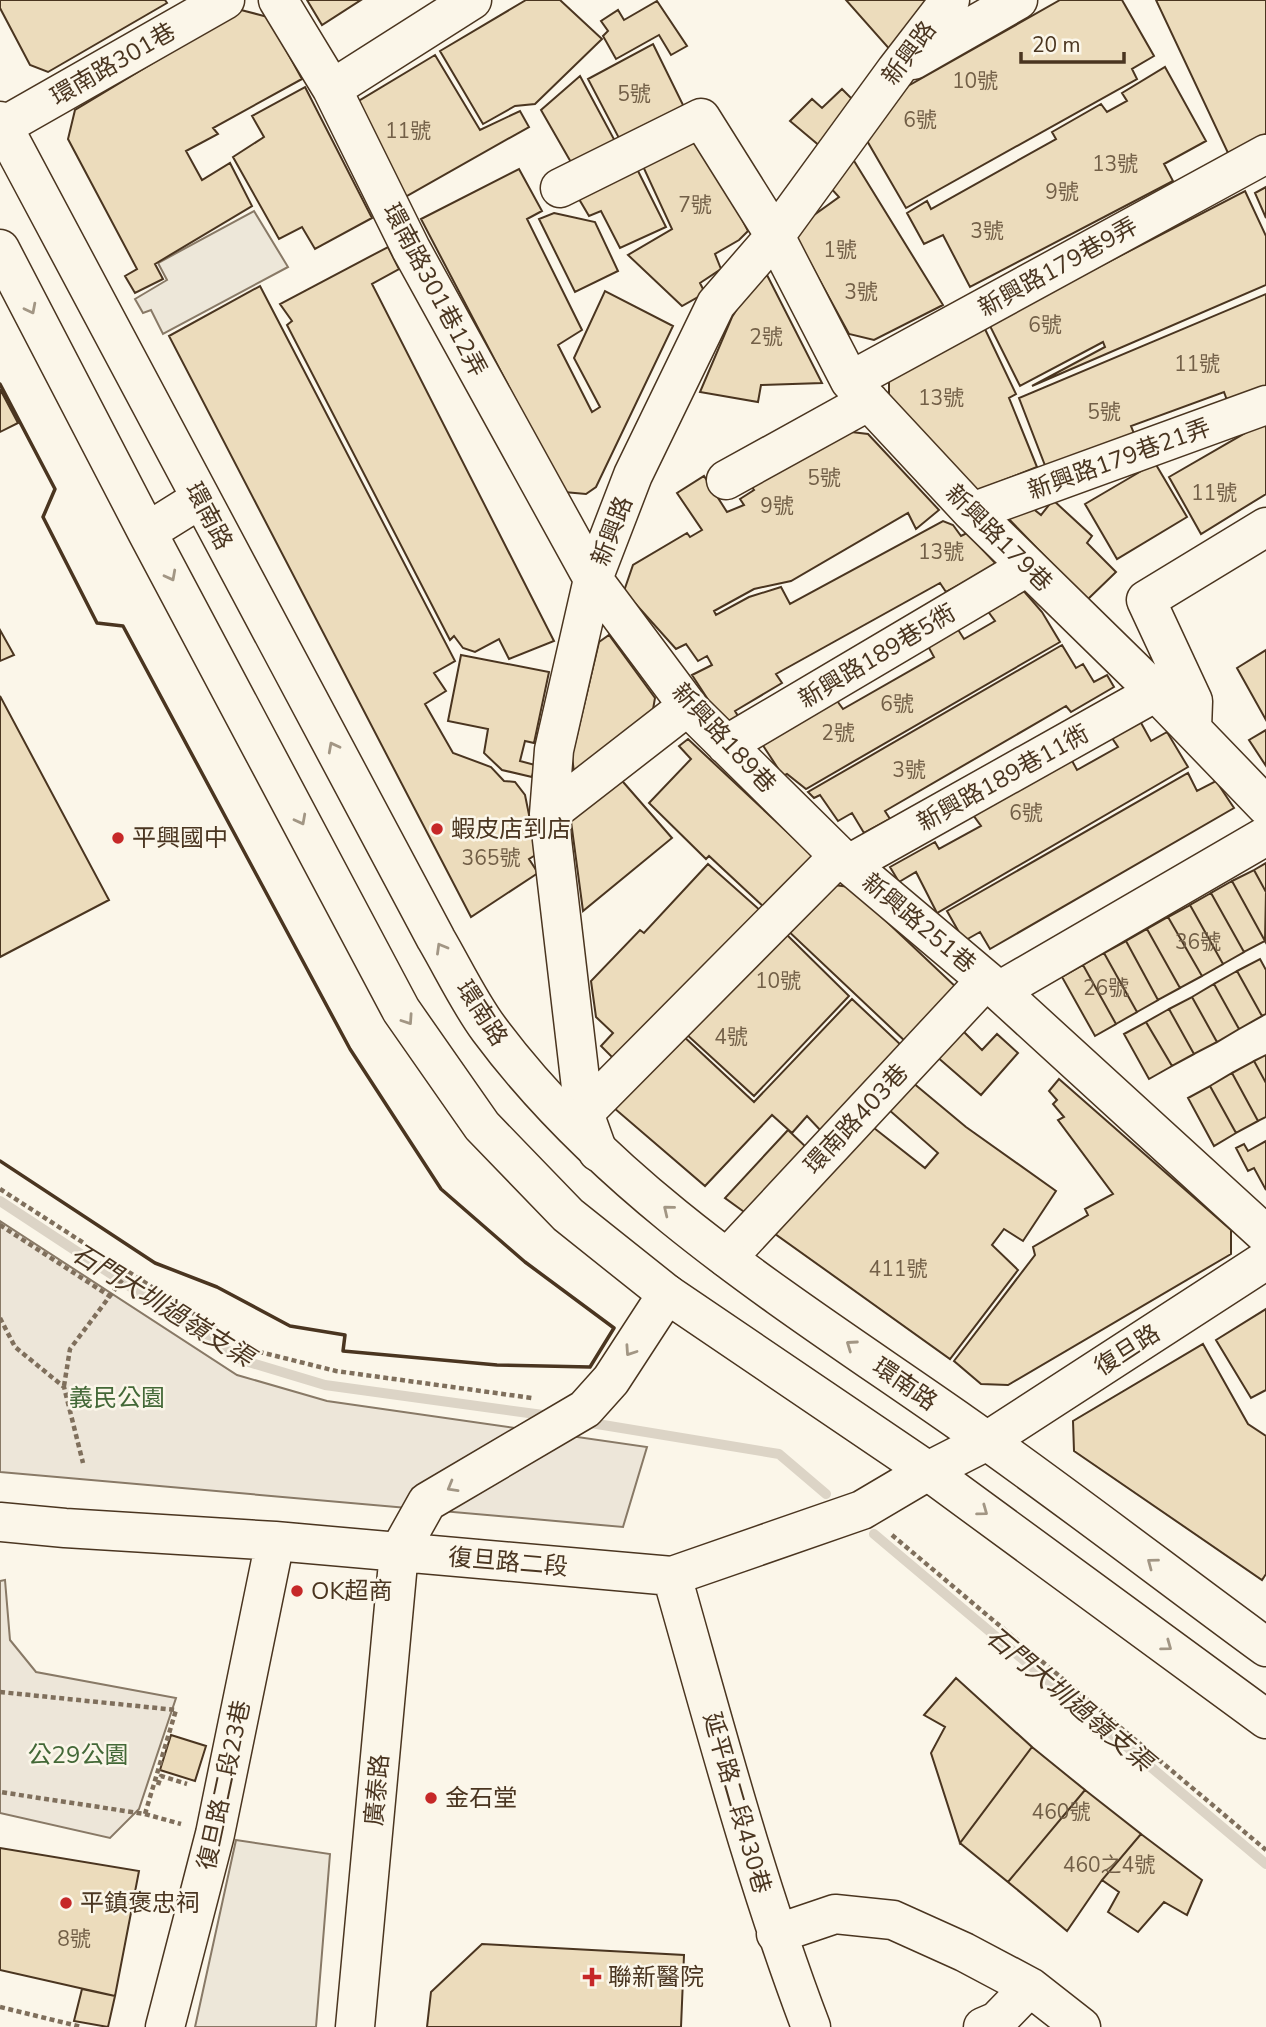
<svg xmlns="http://www.w3.org/2000/svg" width="1266" height="2027" font-family="'Nunito Sans','Noto Sans TC',sans-serif">
<rect width="100%" height="100%" fill="#fbf6e9"/>
<!-- green -->
<path fill="#ede6d9" stroke="#887966" stroke-width="2" d="M0,1221l237,154 90,26 320,46 -24,80 -623,-55z
M5,1580l5,60 26,32 140,26 -37,111 -29,29 -110,-25v-232z"/>
<!-- parking -->
<path fill="#ede7d9" stroke="#887966" stroke-width="2" d="M254,211l34,56 -125,67 -12,-24 -8,3 -8,-14 32,-19 -9,-17z
M236,1840l94,14 -14,173h-121z"/>
<g fill="none" stroke-linecap="round" stroke-linejoin="round">
<!-- stream -->
<path stroke="#dcd4c6" stroke-width="10" d="M0,1201l242,159 83,25 218,30
M591,1423l188,31 47,40
M874,1534l392,330"/>
</g>
<!-- building -->
<path fill="#ecdcbc" stroke="#4a3520" stroke-width="2" d="M0,0h165l2,3 -119,69 -18,-7 -30,-57z
M307,0h54l-39,25z
M526,0h34l42,39 -67,65 -20,2 -32,18 -43,-73z
M846,0h84l-38,52z
M1060,0h62l32,56 -22,13 5,10 -231,129 -40,-69 42,-53z
M1156,0h110v134l-38,19z
M657,1l30,45 -16,9 -12,-20 -43,24 -13,-23 5,-5 -7,-10 17,-11 6,10z
M241,10l27,7 34,62 -89,49 5,6 -32,17 16,29 28,-17 22,43 -97,58 8,15 -28,14 -10,-17 12,-7 -69,-130 7,-29z
M653,44l32,65 -64,33 -33,-63z
M435,55l45,75 40,-19 9,16 -124,70 -48,-95z
M1165,67l41,74 -42,23 9,17 -203,106 -27,-52 -19,9 -17,-31 20,-12 4,8 125,-70 -4,-7 49,-28 6,8 20,-11 -5,-8z
M580,76l36,67 -44,21 -31,-54z
M305,87l67,131 -57,31 -13,-22 -23,12 -46,-82 31,-20 -12,-21z
M842,89l13,13 -34,45 -31,-26 22,-22 10,9z
M699,135l49,96 -9,9 -24,14 6,15 -21,14 5,10 -23,13 -54,-51 44,-26 -31,-67z
M851,156l92,149 -69,35 -25,-6 -54,-99 1,-7 43,-31 -11,-12z
M636,167l30,60 -46,21 -19,-37 -12,5 -10,-17z
M519,169l23,42 -15,8 55,111 -24,15 34,67 8,-5 -26,-49 31,-67 68,35 -77,161 -10,7 -22,-2 -143,-273z
M1266,187v31l-11,-25z
M1245,191l21,45v49l-234,101 73,-39 -2,-5 -83,44 -31,-62z
M554,213l41,9 23,49 -43,21 -36,-73z
M388,247l11,22 -27,15 182,357 -45,18 -10,-20 -24,13 -12,-4 -9,-12 -4,4 -163,-315 5,-4 -12,-17z
M767,275l55,108 -61,2 -3,17 -58,-10 32,-75 21,-33z
M260,286l195,375 -21,12 12,18 -21,13 28,49 38,14 13,14 11,1 10,13 12,59 -8,5 9,14 -67,44 -302,-581z
M1266,294v95l-38,14 -4,-11 -93,34 4,10 -89,32 -27,-70z
M984,327l32,67 -7,4 28,69 -61,24 -87,-94v-18z
M0,389l18,34 -18,9z
M1266,421v73l-65,40 -32,-57z
M843,431l25,3 71,76 -23,19 -8,-16 -117,68 -37,8 -40,22 2,4 33,-18 32,-10 9,17 153,-83 10,4 8,11 6,-3 30,32 -51,27 -6,-9 -164,91 6,9 -47,28 3,5 -9,6 -20,-21 -17,-26 20,-10 -5,-9 -9,5 -12,-17 -10,5 -52,-58 9,-26 54,-32 3,4 12,-7 -25,-37 27,-17 23,36 17,-7 -4,-6 14,-9 -6,-8z
M1155,463l32,54 -70,42 -32,-55z
M1053,500l39,36 -5,7 29,29 -29,28 -83,-86 27,-7 10,8z
M1022,589l20,23 18,30 -254,147 -19,-15 -4,2 -21,-32 73,-46 8,11 91,-52 -6,-11 29,-18 7,11 31,-18 -8,-11z
M0,630l14,25 -14,6z
M609,635l46,63 -4,23 -76,60 -3,-25 27,-114z
M1062,645l14,23 7,-4 11,18 13,-7 7,12 -43,25 -5,-6 -181,105 5,8 -26,14 -12,-20 -14,8 -18,-26 -6,3 -6,-6z
M1266,650v70l-29,-52z
M461,655l88,17 -15,71 -9,-2 -5,20 15,4 -3,12 -30,-7 -18,-17 4,-24 -40,-8z
M0,696l109,204 -109,57z
M1140,721l11,20 16,-9 21,35 -251,146 -21,-41 -17,10 -9,-15 45,-25 4,7 42,-23 -10,-14 99,-55 7,13 41,-23 -6,-9z
M1266,730v36l-17,-26z
M688,739l127,119 -48,52 -58,-54 -3,3 -57,-56 42,-44 -12,-13z
M1188,773l9,18 19,-10 18,27 -244,141 -10,-17 -16,9 -17,-30z
M617,775l55,63 -89,73 -13,-97z
M1266,863v29l-12,-22z
M708,864l54,48 -143,152 -18,-18 12,-13 -17,-16 -5,-36 49,-51 4,3z
M1254,870l12,22 -1,49 -33,-60z
M1232,881l33,60 -21,11 -33,-59z
M826,884l24,3 108,102 -51,54 -123,-116z
M1211,893l33,59 -21,12 -33,-59z
M1190,905l33,59 -21,12 -34,-59z
M1168,917l34,59 -22,12 -33,-59z
M1147,929l33,59 -22,12 -32,-59z
M783,931l66,65 -95,100 -69,-63z
M1126,941l32,59 -21,12 -33,-59z
M1104,953l33,59 -21,12 -33,-59z
M1260,959l6,11v44l-4,2 -25,-45z
M1083,965l33,59 -21,12 -33,-59z
M1237,971l25,45 -23,13 -25,-45z
M1214,984l25,45 -22,13 -25,-45z
M1192,997l25,45 -23,12 -25,-45z
M852,999l50,47 -80,86 -15,-16 -15,17 -20,-18 -67,71 -91,-78 67,-74 73,68z
M1169,1009l25,45 -22,12 -26,-44z
M1146,1022l26,44 -23,13 -25,-45z
M961,1029l21,21 15,-16 21,19 -37,42 -45,-39z
M1266,1055v28l-12,-22z
M1254,1061l12,22v34l-8,4 -26,-48z
M1232,1073l26,48 -22,12 -26,-47z
M1059,1079l172,151v24l-223,131 -27,-1 -27,-23 81,-106 -2,-8 55,-32 -3,-6 28,-15 -55,-74 6,-3 -11,-13 4,-4 -8,-9z
M912,1082l54,45 90,64 -33,50 -19,-12 -12,16 26,25 -68,89 -179,-128 98,-107 56,44 13,-15 -50,-44z
M1210,1086l26,47 -22,13 -26,-48z
M788,1130l19,18 -60,66 -22,-16z
M1266,1141v49l-12,-22 -6,3 -12,-23 8,-4 4,7z
M1266,1309v81l-15,8 -35,-58z
M1203,1344l45,80 18,12v138l-4,6 -188,-129 -1,-30z
M956,1678l76,69 -72,96 -29,-90 14,-26 -21,-12z
M171,1735l35,11 -11,35 -35,-11z
M1032,1747l53,43 -77,92 -48,-39z
M1085,1790l56,44 -39,46 -35,51 -59,-49z
M1141,1834l61,46 -15,35 -23,-13 -26,30 -30,-20 11,-20 -17,-12z
M0,1848l139,23 -24,125 -115,-26z
M482,1944l202,11 -3,72h-254l4,-35z
M82,1989l33,7 -7,31 -34,-6z"/>
<g fill="none" stroke-linecap="round" stroke-linejoin="round">
<defs>
<path id="minor" d="M278,0l54,89 79,160 182,330 97,130 149,147 160,135 267,244
M913,60l105,-60
M332,89l140,-89
M0,128l225,-128
M560,188l141,-70 74,118 75,145 122,131 184,180 110,114
M850,381l416,-227
M726,480l143,-79
M972,512l294,-107
M1192,729l1,-28 -47,-101 120,-73
M726,745l301,-178
M549,814l139,-108
M849,864l307,-172
M999,991l267,-155
M584,1113l255,-257
M598,1152l-14,-39 -35,-299 5,-64 39,-171 40,-104 83,-171 59,-68 121,-166 54,-70
M727,1258l259,-278
M0,1522l65,6 210,13 397,35 190,-66 66,-39 59,-30 279,-181
M672,1576c43,151 83,304 139,451
M776,1934l59,-20 58,6 71,32 66,35 51,40
M165,2027l50,-193 60,-293
M355,2027l44,-475 28,-50 158,-93 26,-29 56,-86
M983,2027l14,-6 33,-34"/>
<path id="major" d="M0,121l436,818c17,29 33,63 53,90 124,167 307,278 474,395 103,72 202,149 303,223
M0,249l147,283 254,478 81,116 86,89 99,79 261,177 338,248
M147,532l53,-33"/>
</defs>
<!-- minor casing -->
<use href="#minor" stroke="#4a3520" stroke-width="41"/>
<!-- major casing -->
<use href="#major" stroke="#4a3520" stroke-width="41"/>
<!-- path -->
<path stroke="#7f6f5c" stroke-width="4.5" stroke-dasharray="5 3.5" stroke-linecap="butt" d="M0,1189l248,160 88,22 196,27
M0,1225l111,72
M0,1318l15,29 49,40 19,76
M64,1386l6,-37 58,-77
M892,1535l374,315
M0,1692l176,18 -31,104 -145,-22
M158,1785l3,-9 26,8
M145,1814l36,10
M0,2007l82,20"/>
<!-- minor -->
<use href="#minor" stroke="#fbf6e9" stroke-width="38"/>
<!-- major -->
<use href="#major" stroke="#fbf6e9" stroke-width="38"/>
<!-- wall -->
<path stroke="#4a3520" stroke-width="3.5" d="M0,384l55,105 -12,28 54,106 26,3 227,423 91,140 84,73 89,66 -24,39 -93,-2 -154,-14 2,-16 -55,-9 -73,-39 -62,-24 -155,-102"/>
</g>
<!-- one-way arrows -->
<defs><path id="oneway-chevron" d="M-2-3.5L2.5 0L-2 3.5" fill="none" stroke-width="1.6" stroke-linecap="round" stroke-linejoin="round" transform="scale(1.75)"/></defs>
<g stroke="#a29684">
<use href="#oneway-chevron" transform="translate(31 309) rotate(63)"/>
<use href="#oneway-chevron" transform="translate(171 576) rotate(62)"/>
<use href="#oneway-chevron" transform="translate(333 747) rotate(-118)"/>
<use href="#oneway-chevron" transform="translate(301 820) rotate(62)"/>
<use href="#oneway-chevron" transform="translate(441 948) rotate(-120)"/>
<use href="#oneway-chevron" transform="translate(408 1020) rotate(56)"/>
<use href="#oneway-chevron" transform="translate(668 1210) rotate(-141)"/>
<use href="#oneway-chevron" transform="translate(851 1345) rotate(-145)"/>
<use href="#oneway-chevron" transform="translate(630 1351) rotate(124)"/>
<use href="#oneway-chevron" transform="translate(452 1487) rotate(150)"/>
<use href="#oneway-chevron" transform="translate(983 1511) rotate(36)"/>
<use href="#oneway-chevron" transform="translate(1152 1563) rotate(-143)"/>
<use href="#oneway-chevron" transform="translate(1167 1646) rotate(36)"/>
</g>
<!-- markers -->
<g fill="#c62828" stroke="#fbf6e9" stroke-width="2.5">
<circle cx="437" cy="829" r="7"/>
<circle cx="118" cy="838" r="7"/>
<circle cx="297" cy="1591" r="7"/>
<circle cx="431" cy="1798" r="7"/>
<circle cx="66" cy="1903" r="7"/>
<path d="M588.5 1966.5h7v7h7v7h-7v7h-7v-7h-7v-7h7z"/>
</g>
<g text-anchor="middle" stroke-width="5" stroke-linejoin="round" paint-order="stroke">
<!-- number labels -->
<g font-size="21" fill="#725f47">
<text x="975" y="88">10號</text>
<text x="634" y="101">5號</text>
<text x="920" y="127">6號</text>
<text x="408" y="138">11號</text>
<text x="1115" y="171">13號</text>
<text x="1062" y="199">9號</text>
<text x="695" y="212">7號</text>
<text x="987" y="238">3號</text>
<text x="840" y="257">1號</text>
<text x="861" y="299">3號</text>
<text x="1045" y="332">6號</text>
<text x="766" y="344">2號</text>
<text x="1197" y="371">11號</text>
<text x="941" y="405">13號</text>
<text x="1104" y="419">5號</text>
<text x="824" y="485">5號</text>
<text x="1214" y="500">11號</text>
<text x="777" y="513">9號</text>
<text x="941" y="559">13號</text>
<text x="897" y="711">6號</text>
<text x="838" y="740">2號</text>
<text x="909" y="777">3號</text>
<text x="1026" y="820">6號</text>
<text x="491" y="865">365號</text>
<text x="1198" y="949">36號</text>
<text x="778" y="988">10號</text>
<text x="1106" y="995">26號</text>
<text x="731" y="1044">4號</text>
<text x="898" y="1276">411號</text>
<text x="1061" y="1819">460號</text>
<text x="1109" y="1872">460之4號</text>
<text x="74" y="1946">8號</text>
</g>
<!-- street labels -->
<g font-size="24" fill="#4a3520" stroke="#fbf6e9">
<text transform="translate(909 53) rotate(-53)" y="8">新興路</text>
<text transform="translate(113 64) rotate(-30)" y="8">環南路301巷</text>
<text transform="translate(1058 267) rotate(-29)" y="8">新興路179巷9弄</text>
<text transform="translate(435 290) rotate(62)" y="8">環南路301巷12弄</text>
<text transform="translate(1119 459) rotate(-20)" y="8">新興路179巷21弄</text>
<text transform="translate(209 516) rotate(62)" y="8">環南路</text>
<text transform="translate(612 531) rotate(-69)" y="8">新興路</text>
<text transform="translate(999 538) rotate(45)" y="8">新興路179巷</text>
<text transform="translate(877 656) rotate(-31)" y="8">新興路189巷5衖</text>
<text transform="translate(724 738) rotate(47)" y="8">新興路189巷</text>
<text transform="translate(1003 778) rotate(-29)" y="8">新興路189巷11衖</text>
<text transform="translate(919 923) rotate(40)" y="8">新興路251巷</text>
<text transform="translate(482 1013) rotate(57)" y="8">環南路</text>
<text transform="translate(856 1119) rotate(-47)" y="8">環南路403巷</text>
<text transform="translate(1127 1350) rotate(-33)" y="8">復旦路</text>
<text transform="translate(905 1384) rotate(35)" y="8">環南路</text>
<text transform="translate(508 1562) rotate(5)" y="8">復旦路二段</text>
<text transform="translate(224 1785) rotate(-78)" y="8">復旦路二段23巷</text>
<text transform="translate(377 1790) rotate(-85)" y="8">廣泰路</text>
<text transform="translate(737 1803) rotate(74)" y="8">延平路二段430巷</text>
</g>
<!-- poi labels -->
<g font-size="24" fill="#4a3520" stroke="#fbf6e9" text-anchor="start">
<text x="451" y="837">蝦皮店到店</text>
<text x="132" y="846">平興國中</text>
<text x="311" y="1599">OK超商</text>
<text x="445" y="1806">金石堂</text>
<text x="80" y="1911">平鎮褒忠祠</text>
<text x="608" y="1985">聯新醫院</text>
</g>
<!-- park labels -->
<g font-size="24" fill="#436837" stroke="#fbf6e9">
<text x="117" y="1406">義民公園</text>
<text x="78" y="1763">公29公園</text>
</g>
<!-- water labels -->
<g font-size="26" font-style="italic" fill="#4a3520" stroke="#fbf6e9">
<text transform="translate(163 1305) rotate(32)" y="9">石門大圳過嶺支渠</text>
<text transform="translate(1070 1699) rotate(40)" y="9">石門大圳過嶺支渠</text>
</g>
</g>
<!-- scale -->
<path d="M1021 52v10h103v-10" fill="none" stroke="#4a3520" stroke-width="3.5"/>
<text x="1032" y="52" font-size="21" fill="#4a3520" stroke="#fbf6e9" stroke-width="5" paint-order="stroke">20 m</text>
</svg>
